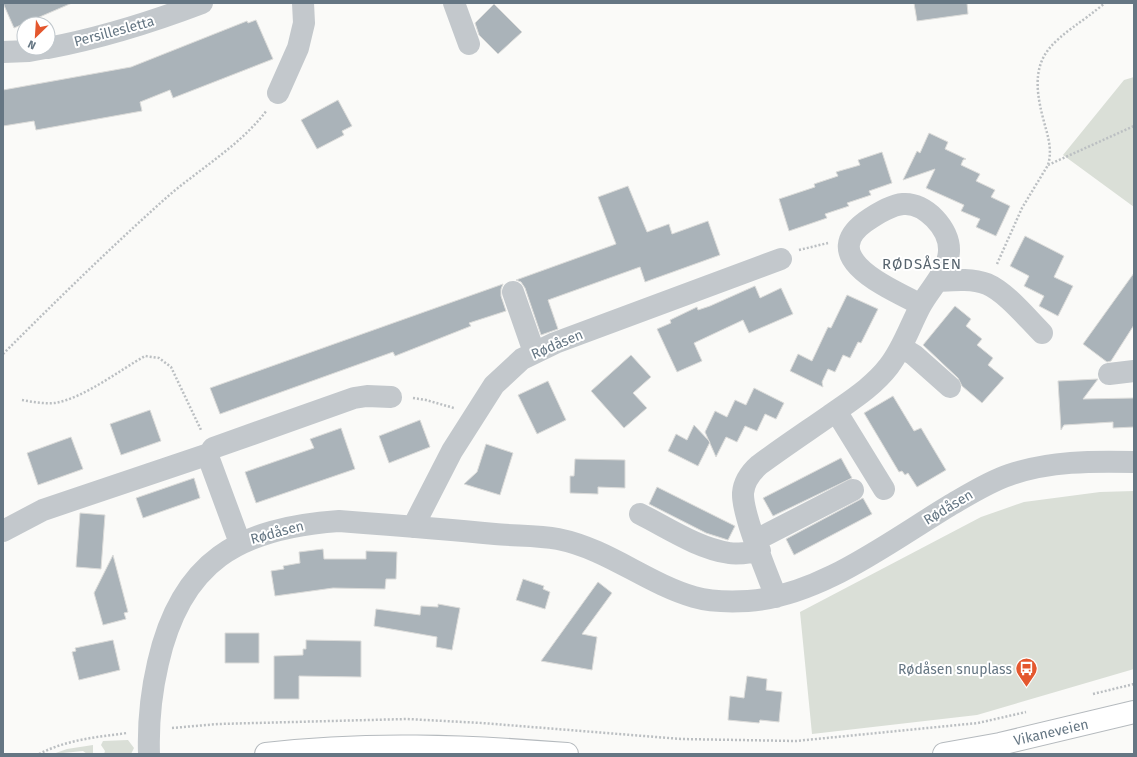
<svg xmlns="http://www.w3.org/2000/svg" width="1137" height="757" font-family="'Fira Sans',sans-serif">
<rect width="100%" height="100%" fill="#fafaf8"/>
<!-- green -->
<path fill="#dadfd7" d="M1134,77v130l-71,-52 61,-75z
M1134,491v178l-157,46 -165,19 -12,-122 181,-95 43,-15 76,-10z
M128,740l6,8 -3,6h-27l1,-3 -4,-6 2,-4z
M93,745v9h-6l-4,-3 -30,3 14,-5z"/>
<!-- building -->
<path fill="#aab3b9" stroke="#dcdcda" d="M3,3h69l-58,25z
M914,3h53l1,11 -51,7z
M494,4l28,28 -24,22 -19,-19 -4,-12z
M256,20l17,39 -100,39 -3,-8 -30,12 2,9 -106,19 -2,-9 -31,5v-36l128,-23 116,-46 1,2z
M338,100l14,26 -10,5 2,4 -27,14 -16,-29z
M929,133l19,9 -3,7 21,10 -3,1 -2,5 19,9 -4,7 19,9 -4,7 19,9 -14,30 -20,-9 4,-8 -19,-8 3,-6 -38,-17 9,-19 -32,11 14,-29 3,2z
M882,152l10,31 -23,8 2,4 -24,8 2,3 -24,8 2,4 -38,13 -10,-32 36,-12 -1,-3 24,-8 -2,-4 24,-7 -2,-5z
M628,186l19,46 22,-8 3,10 36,-13 12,34 -75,27 -5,-15 -92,33 10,29 -17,6 -16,-47 -4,-6 -5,-2 100,-36 -18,-47z
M1025,236l39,20 -10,21 19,9 -15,30 -19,-10 5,-10 -20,-10 5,-10 -19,-10z
M1134,273v52l-23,36 -4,1 -24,-18z
M503,284l-2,5v7l5,15 -37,12 2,3 -76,30 -2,-4 -173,62 -10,-26z
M755,286l5,12 21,-10 12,26 -44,19 -6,-13 -49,23 8,18 -25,11 -20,-43 14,-6 -1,-3 27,-13 1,3 12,-4z
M847,295l31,14 -17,34 -3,-1 -8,16 -7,-3 -8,17 -7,-3 -6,13 1,5 -33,-16 8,-17 14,7 16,-34 3,1z
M955,306l16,13 -5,7 16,13 -5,6 16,13 -5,7 16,13 -22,25 -20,-17 -4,-8 -35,-33z
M631,355l20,22 -18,16 14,15 -23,20 -33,-37z
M1098,379l-15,20 51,-1v29l-21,1v-6l-49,3 -3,5 -3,-49z
M548,381l18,39 -29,14 -19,-39z
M754,388l30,15 -8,16 -11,-5 -8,17 -12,-5 -8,16 -11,-5 -10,20 -11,-25 10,-21 12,6 8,-17 11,5z
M893,396l21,35 7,-3 25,42 -29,17 -9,-14 -3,2 -3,-4 -3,1 -35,-59z
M150,410l11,31 -40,14 -11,-31z
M420,420l10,27 -41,16 -10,-27z
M694,425l16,17 -12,24 -30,-15 8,-17 11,6z
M341,428l14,41 -99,34 -11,-31 69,-24 -4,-9z
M71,437l12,32 -45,16 -11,-32z
M486,444l27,9 -13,42 -36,-11 13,-12z
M841,458l11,20 -79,38 -10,-18z
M575,459l50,1v28l-27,-1v7l-28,-1v-17h4z
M194,478l6,20 -57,20 -7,-20z
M657,487l78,39 -7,14 -22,-7 -57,-29z
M863,498l9,16 -78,41 -8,-16z
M80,513l25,2 -4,54 -25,-2z
M323,549l1,10h42v-8l31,1 -1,27h-10l-1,10 -52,-1 -58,8 -4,-25 13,-2 -1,-3 17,-3 -1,-11z
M113,555l15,57 -4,1 2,6 -23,6 -9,-32z
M523,579l21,7 -1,3 7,3 -5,17 -29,-9z
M598,582l14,11 -30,41 15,3 -5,33 -51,-9z
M438,604l22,4 -8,42 -16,-3 1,-10 -63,-11 2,-17 44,6 1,-9 17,1z
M225,633h34v30h-34z
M113,640l7,30 -41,10 -7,-28 4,-1 -1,-3z
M306,640l55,1v36l-62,-1v23h-25v-43l29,-1v-6h3z
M747,676l20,3 -1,11 16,2 -3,30 -19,-2 -1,3 -31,-3 2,-24 14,2z"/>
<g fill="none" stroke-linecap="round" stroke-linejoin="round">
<defs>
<path id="major" d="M266,754c100,-12 200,-8 301,0
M944,754l56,-10 134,-32"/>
</defs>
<!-- major casing -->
<use href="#major" stroke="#b5babe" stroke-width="24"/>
<!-- path -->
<path stroke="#bbbfc2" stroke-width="2.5" stroke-dasharray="2 2" stroke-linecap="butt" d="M1048,165l86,-39
M799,250l29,-7
M997,264l25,-56 26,-43c5,-17 -1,-31 -5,-47 -19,-71 15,-76 62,-115
M3,354c53,-53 107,-106 163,-156 33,-29 74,-52 101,-88
M413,398l13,2 28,8
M22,400c11,2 22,4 33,3 29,-5 65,-33 90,-47l14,2 12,9 30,63
M1093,694l41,-10
M172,728l46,-4 189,-5 75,4 199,16 115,2 182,-18 48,-11
M39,754c27,-14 57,-17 88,-21"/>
<!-- minor -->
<path stroke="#c3c8cc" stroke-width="22" d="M454,3l15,41
M48,48c53,-10 104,-26 154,-45
M3,52l26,-1 16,-3
M278,93l20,-45 6,-25 -1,-20
M938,281c15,-1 34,-3 49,3 19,8 40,34 55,49
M513,292l21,60
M901,347l13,8 36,32
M1109,374l25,-3
M836,411l48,78
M640,514c28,14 57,34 89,39 10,2 21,-1 31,-2
M413,527l39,-76 42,-66 28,-26 33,-16 226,-84
M3,531l40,-21 166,-56
M756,540l97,-50
M240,543l-31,-84v-5l4,-6 141,-50 13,-2 24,1
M776,597c-9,-24 -34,-82 -33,-104 1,-12 7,-20 16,-28 23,-17 47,-33 70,-49 21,-15 44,-29 60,-50 14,-18 21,-40 31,-59 9,-18 28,-34 29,-56 1,-22 -24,-49 -46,-47 -13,1 -28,11 -38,18 -50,37 29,68 56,83
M149,754c-1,-31 2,-61 9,-91 23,-102 81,-135 181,-142 52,4 104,8 156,13 21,2 43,1 63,5 50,10 88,44 136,58 17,5 36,5 54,4 72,-5 141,-59 201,-95 19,-11 39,-24 60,-31 40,-14 83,-14 125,-13"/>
<!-- major -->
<use href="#major" stroke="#fff" stroke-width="22"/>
</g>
<!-- icons -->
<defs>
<symbol id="bus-pin" viewBox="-11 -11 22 30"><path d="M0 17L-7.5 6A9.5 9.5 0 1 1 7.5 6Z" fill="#e4572e" stroke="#fff"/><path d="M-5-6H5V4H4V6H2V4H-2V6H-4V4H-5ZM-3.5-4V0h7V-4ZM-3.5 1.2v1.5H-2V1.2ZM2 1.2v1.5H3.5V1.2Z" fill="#fff"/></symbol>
</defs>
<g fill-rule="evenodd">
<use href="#bus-pin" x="1014" y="656" width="25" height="34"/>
</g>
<g text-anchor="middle" stroke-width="4" stroke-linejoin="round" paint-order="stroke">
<!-- street labels -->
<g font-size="14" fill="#657683" stroke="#fff">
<text transform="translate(114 31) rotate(-15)" y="5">Persillesletta</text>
<text transform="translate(557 344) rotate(-23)" y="5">Rødåsen</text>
<text transform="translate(948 507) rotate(-31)" y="5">Rødåsen</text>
<text transform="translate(277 532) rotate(-15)" y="5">Rødåsen</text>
<text transform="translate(1051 732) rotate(-13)" y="5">Vikaneveien</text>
</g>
<!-- poi labels -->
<g font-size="14" fill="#657683" stroke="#fff" text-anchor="end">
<text x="1012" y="674">Rødåsen snuplass</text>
</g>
<!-- neighbourhood labels -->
<g font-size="15" letter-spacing="1" fill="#57646e" stroke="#fff">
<text x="922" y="269">RØDSÅSEN</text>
</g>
</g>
<!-- border -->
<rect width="1137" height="757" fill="none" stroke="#657683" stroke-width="8"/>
<!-- north arrow -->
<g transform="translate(36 36) rotate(205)"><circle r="19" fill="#ffffff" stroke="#c1c8cd"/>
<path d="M0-3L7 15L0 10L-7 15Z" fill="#e4572e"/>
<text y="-6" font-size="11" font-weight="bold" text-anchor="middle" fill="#657683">N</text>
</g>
</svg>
